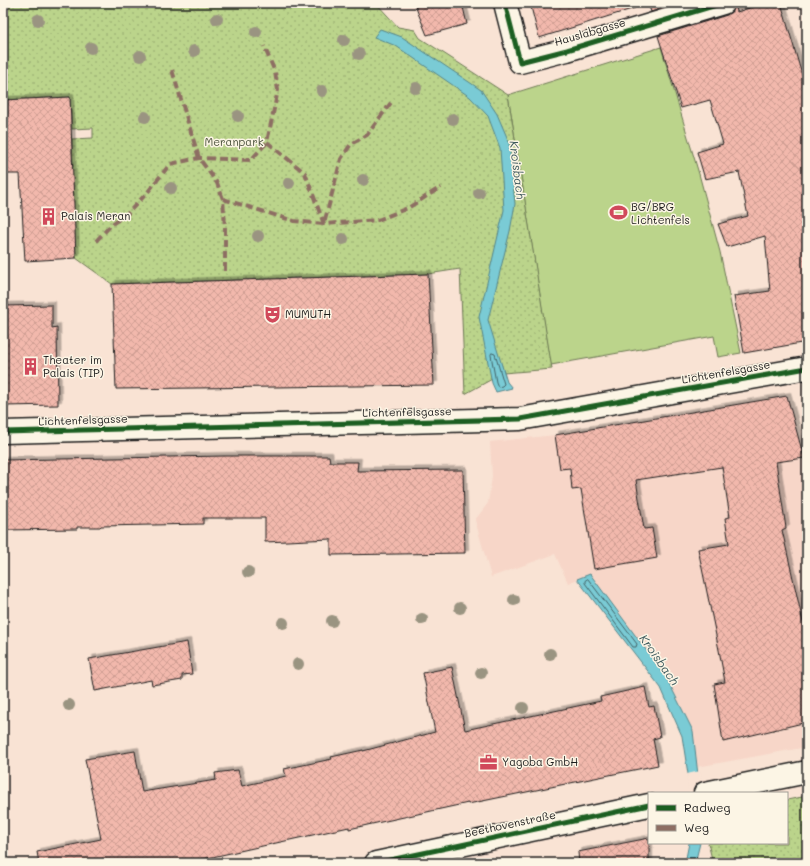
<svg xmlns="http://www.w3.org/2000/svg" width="810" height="866" font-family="Mali,sans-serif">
<defs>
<pattern id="park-dots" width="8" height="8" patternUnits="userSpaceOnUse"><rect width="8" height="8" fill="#bbd48b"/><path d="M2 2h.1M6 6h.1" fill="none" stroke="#a0b577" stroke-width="1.8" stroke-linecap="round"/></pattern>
<pattern id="building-cross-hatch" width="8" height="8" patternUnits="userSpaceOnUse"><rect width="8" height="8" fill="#f2b8ac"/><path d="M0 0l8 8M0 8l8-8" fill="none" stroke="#cf9e93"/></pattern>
<filter id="shadow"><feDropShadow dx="3.5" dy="-3.5" stdDeviation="0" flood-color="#0004"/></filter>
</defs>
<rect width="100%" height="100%" fill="#f9e3d4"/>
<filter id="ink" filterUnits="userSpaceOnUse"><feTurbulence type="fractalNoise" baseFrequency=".025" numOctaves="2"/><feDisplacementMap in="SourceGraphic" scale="8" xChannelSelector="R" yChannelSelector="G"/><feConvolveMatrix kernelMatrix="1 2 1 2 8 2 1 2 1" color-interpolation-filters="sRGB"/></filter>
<g filter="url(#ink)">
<!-- built -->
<path fill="#f7d6c8" d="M787,396l20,75v276l-110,20 -4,-36 -27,-54 -76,-103 -22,9 -13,-29 -64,23 -16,-57 13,-17 4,-26 -2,-35 65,-7z"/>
<!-- grass -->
<path fill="#bbd48b" stroke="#6c7854" d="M661,47l38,127 21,78 21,101 -23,4 -4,-21 -163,29 -43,-270z"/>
<!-- park -->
<path fill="url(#park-dots)" stroke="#6c7854" d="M3,3h373l22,24 17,3 5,8 88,57 44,274 -49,4 -38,21 -5,-125 -32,5 -316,10 -36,-26 -4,-91h1l-1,-28 21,-1v-10l-21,1 -2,-32 -67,3z
M807,796v67h-94l-5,-20h79v-43z"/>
<!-- water -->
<path fill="#7acbd5" stroke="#54858b" d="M380,29l22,8 79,53 16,24 12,28 6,62 -5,27 -22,89 19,62 5,6 -16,4 -4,-9 -13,-66 25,-107 -4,-62 -12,-32 -18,-19 -74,-51 -22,-9z
M590,574l76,103 27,54 7,62h-9l-9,-57 -21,-48 -84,-109z
M689,843h11l-5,20h-10z"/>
<!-- pier -->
<path fill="#f9e3d4" d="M700,771l2,22h-13l-2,-19z"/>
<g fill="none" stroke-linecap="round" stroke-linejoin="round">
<!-- shore -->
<path stroke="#426266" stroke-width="1" d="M492,353l3,1 9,30 -2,2 -4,1 -2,-5 -5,-27z
M588,579l49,65 -1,3h-3l-48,-64v-2z"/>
</g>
<!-- building -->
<path fill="url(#building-cross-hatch)" stroke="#1c1c1c" filter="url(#shadow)" d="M414,3h48l5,21 -40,11z
M530,3h105v5l-96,30z
M648,3h32l-29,9z
M735,3l2,9 28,-9h16l26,89v250l-63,11 -10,-57 36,-5 -5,-55 -38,11 -9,-23 30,-8 -9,-44 -34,7 -8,-27 26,-8 -13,-44 -29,8 -23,-72 69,-21 5,-4z
M70,97l6,161 -51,3 -5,-87h-17v-74z
M428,274l6,111 -318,4 -4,-105z
M52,305v23l5,-1 1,78 -55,1v-100z
M787,396l17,62 -28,4 10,66 -4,2 25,110v82l-84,20 -9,-58 11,-2 -6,-32 -21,-101 31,-5 -4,-26 5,-1 -8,-50 -86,13 8,49 8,-1 5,30 -63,11 -13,-80 -9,1 -2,-22 -10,1 -5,-34z
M224,456h105l1,6h28l-1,9 106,-1 2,83 -134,2v-16l-66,3v-24h-62v6l-102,2 -1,1h-23v2l-74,1v-70z
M187,642l5,32 -10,1v5l-30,5 -1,-5 -56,11 -6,-32z
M452,667l13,63 136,-29 -1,-4 45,-10 4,20 5,-1 6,31 -7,2 5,26 -190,39v-1l-119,26v-2l-164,36h-146l-2,-11 64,-13 -16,-80 50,-8 7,41 74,-12 -1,-7 23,-3 4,16 44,-10 -2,-7 48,-10 -1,-2 32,-7v1l72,-19 -12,-59z
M649,838v25h-70l-1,-11z"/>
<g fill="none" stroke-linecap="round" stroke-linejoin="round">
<defs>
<path id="street" d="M505,3l15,59 47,-12 156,-47
M3,432l517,-13 287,-51
M705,793l102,-21
M376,863l273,-58"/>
</defs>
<!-- street casing -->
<use href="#street" stroke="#1c1c1c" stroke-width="25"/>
<!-- street -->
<use href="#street" stroke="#fcf5e5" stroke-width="22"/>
<!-- quiet -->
<path stroke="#8d6e63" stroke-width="4" stroke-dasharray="8 4" stroke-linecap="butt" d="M172,70l27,88 18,25 6,16 2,27v48
M267,142l38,31 19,51 54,-4 30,-12 33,-21
M223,199l71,22 30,3 17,-65 10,-15 16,-9 26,-35
M96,241l16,-17 16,-11 19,-20 23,-29 29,-6 52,2 16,-18 11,-52 -3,-18 -11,-26"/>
<defs>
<path id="cycleway" d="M505,3l15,59 47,-12 156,-47
M3,432l517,-13 287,-51
M376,863l273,-58"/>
</defs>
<!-- cycleway casing -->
<use href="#cycleway" stroke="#fcf5e5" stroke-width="8"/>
<!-- cycleway -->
<use href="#cycleway" stroke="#1b5e20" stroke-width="5"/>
</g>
<!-- trees -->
<g fill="#9a9481">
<circle cx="217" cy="19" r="6"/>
<circle cx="38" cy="20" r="6"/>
<circle cx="256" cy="32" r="6"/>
<circle cx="344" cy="40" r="6"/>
<circle cx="91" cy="48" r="6"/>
<circle cx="194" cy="51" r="6"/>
<circle cx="359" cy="54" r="6"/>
<circle cx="140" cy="56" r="6"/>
<circle cx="416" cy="88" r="6"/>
<circle cx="322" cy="91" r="6"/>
<circle cx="238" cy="116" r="6"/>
<circle cx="145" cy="117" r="6"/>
<circle cx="453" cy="119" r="6"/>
<circle cx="363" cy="180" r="6"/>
<circle cx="289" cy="183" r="6"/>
<circle cx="171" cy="188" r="6"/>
<circle cx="479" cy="193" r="6"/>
<circle cx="258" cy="236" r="6"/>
<circle cx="343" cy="239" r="6"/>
<circle cx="248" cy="572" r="6"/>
<circle cx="514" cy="600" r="6"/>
<circle cx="460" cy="608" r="6"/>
<circle cx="422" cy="619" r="6"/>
<circle cx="332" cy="621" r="6"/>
<circle cx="283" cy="623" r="6"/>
<circle cx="550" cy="654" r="6"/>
<circle cx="298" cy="664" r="6"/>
<circle cx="481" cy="673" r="6"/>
<circle cx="69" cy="705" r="6"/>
<circle cx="523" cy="708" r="6"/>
</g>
</g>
<!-- icons -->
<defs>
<symbol id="stadium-bare" viewBox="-9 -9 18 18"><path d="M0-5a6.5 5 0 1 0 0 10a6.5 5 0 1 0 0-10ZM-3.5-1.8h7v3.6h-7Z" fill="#d1495b" stroke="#fcf5e5" stroke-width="2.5" paint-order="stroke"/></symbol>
<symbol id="building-bare" viewBox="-9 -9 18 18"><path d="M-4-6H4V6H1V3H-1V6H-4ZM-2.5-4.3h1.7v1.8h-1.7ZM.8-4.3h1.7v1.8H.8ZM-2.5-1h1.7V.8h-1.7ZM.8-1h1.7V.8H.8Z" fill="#d1495b" stroke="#fcf5e5" stroke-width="2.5" paint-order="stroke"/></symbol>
<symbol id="theatre-bare" viewBox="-9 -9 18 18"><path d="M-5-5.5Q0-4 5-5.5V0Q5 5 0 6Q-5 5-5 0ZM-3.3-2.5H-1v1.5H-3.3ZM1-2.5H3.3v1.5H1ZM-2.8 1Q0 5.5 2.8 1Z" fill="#d1495b" stroke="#fcf5e5" stroke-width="2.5" paint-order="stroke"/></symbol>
<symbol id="office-bare" viewBox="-9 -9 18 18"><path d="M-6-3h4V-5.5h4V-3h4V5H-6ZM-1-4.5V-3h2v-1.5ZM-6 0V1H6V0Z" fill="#d1495b" stroke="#fcf5e5" stroke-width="2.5" paint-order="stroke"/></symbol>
</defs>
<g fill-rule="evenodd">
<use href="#stadium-bare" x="606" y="200" width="25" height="25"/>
<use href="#building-bare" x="36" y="204" width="25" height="25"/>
<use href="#theatre-bare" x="260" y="302" width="25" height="25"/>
<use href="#building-bare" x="18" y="354" width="25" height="25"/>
<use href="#office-bare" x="476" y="750" width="25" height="25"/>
</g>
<g text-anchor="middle" stroke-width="3" stroke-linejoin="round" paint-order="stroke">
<!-- street labels -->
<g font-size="11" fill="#1c1c1c" stroke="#fcf5e5">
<text transform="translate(590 32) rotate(-16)" y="4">Hauslabgasse</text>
<text transform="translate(726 372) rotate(-10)" y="4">Lichtenfelsgasse</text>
<text transform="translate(407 412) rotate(-1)" y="4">Lichtenfelsgasse</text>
<text transform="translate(83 420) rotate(-2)" y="4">Lichtenfelsgasse</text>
<text transform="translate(510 824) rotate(-12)" y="4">Beethovenstraße</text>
</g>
<!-- park labels -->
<g font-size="11" fill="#4c533d" stroke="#fcf5e5">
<text x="234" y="146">Meranpark</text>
</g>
<!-- poi labels -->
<g font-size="11" fill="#1c1c1c" stroke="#fcf5e5" text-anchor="start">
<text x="631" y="211">BG/BRG<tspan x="631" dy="13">Lichtenfels</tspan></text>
<text x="61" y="220">Palais Meran</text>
<text x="285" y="318">MUMUTH</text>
<text x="43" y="364">Theater im<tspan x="43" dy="13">Palais (TIP)</tspan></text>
<text x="502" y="766">Yagoba GmbH</text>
</g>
<!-- water labels -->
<g font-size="12" font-style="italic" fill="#3d595d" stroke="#fcf5e5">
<text transform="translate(517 170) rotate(83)" y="4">Kroisbach</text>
<text transform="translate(659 660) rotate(55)" y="4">Kroisbach</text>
</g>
</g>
<!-- margin -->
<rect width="810" height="866" fill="none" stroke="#fcf5e5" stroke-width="16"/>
<rect x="8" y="8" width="794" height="850" fill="none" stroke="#1c1c1c" stroke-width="1.5" filter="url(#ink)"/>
<!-- legend -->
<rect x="648" y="792" width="140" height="52" fill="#fcf5e5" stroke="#a29e95"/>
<rect x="656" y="805" width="20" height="6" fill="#1b5e20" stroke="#a29e95"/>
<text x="684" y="812" font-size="12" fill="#1c1c1c">Radweg</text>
<rect x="656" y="825" width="20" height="6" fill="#8d6e63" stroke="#a29e95"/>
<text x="684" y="832" font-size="12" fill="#1c1c1c">Weg</text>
</svg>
